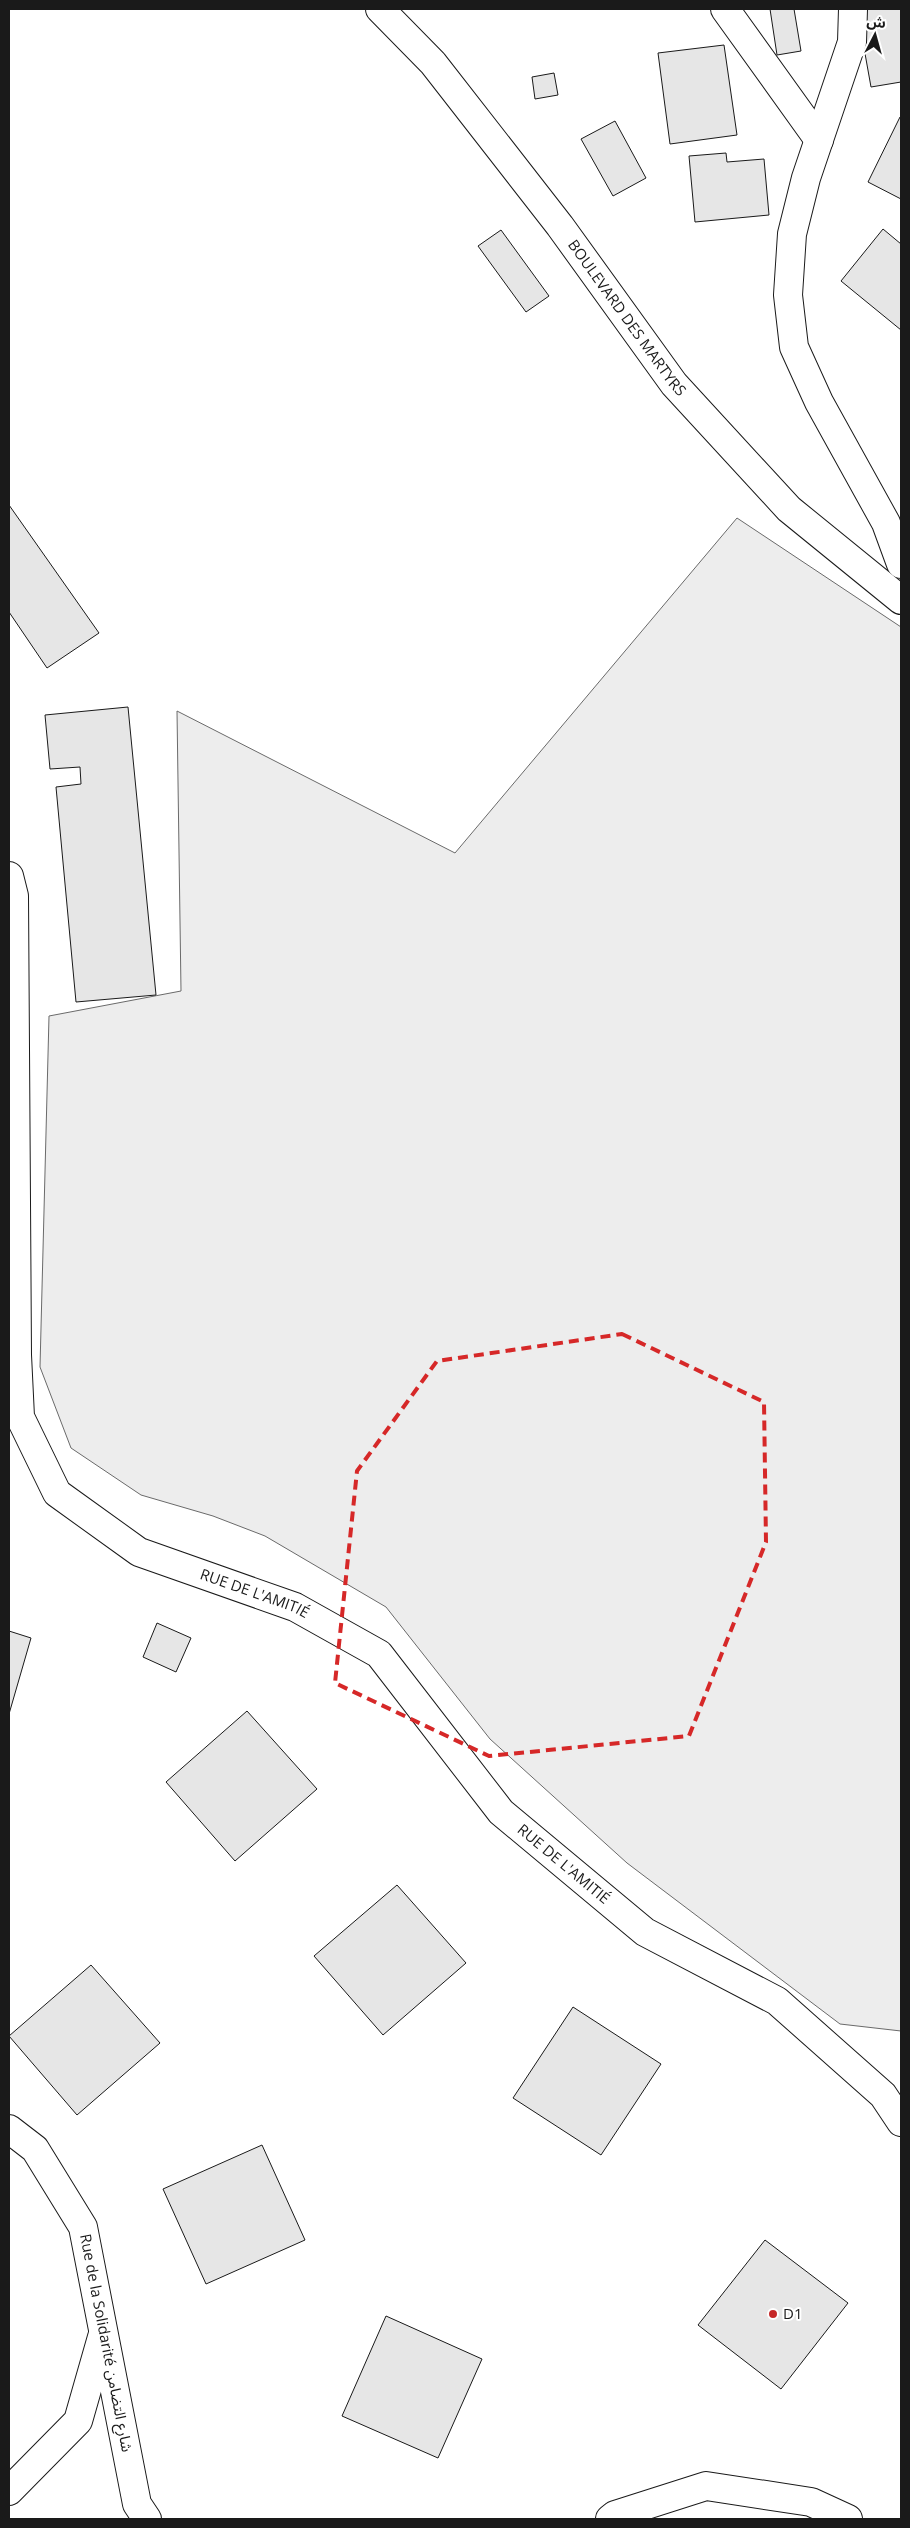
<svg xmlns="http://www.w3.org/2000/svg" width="910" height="2528" font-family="'Open Sans','Noto Sans Arabic',sans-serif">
<rect width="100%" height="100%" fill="#fff"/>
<!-- green -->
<path fill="#ededed" stroke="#6a6a6a" d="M737,518l164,109v1404l-61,-7 -213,-161 -137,-124 -104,-132 -121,-71 -52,-20 -72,-21 -70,-47 -31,-81 9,-351 132,-25 -4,-280 278,142z"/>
<!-- building -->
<path fill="#e6e6e6" stroke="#1a1a1a" d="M770,9h24l7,42 -24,4z
M857,9h44v73l-30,5z
M724,45l13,90 -67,9 -12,-91z
M554,73l4,22 -23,4 -3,-22z
M900,117l1,1v81l-33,-17z
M615,121l31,57 -33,18 -32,-57z
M726,153l1,9 37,-3 5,56 -74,7 -6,-66z
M883,229l18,15v86l-60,-49z
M501,230l48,66 -23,16 -48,-66z
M9,505l90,128 -52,35 -38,-56z
M128,707l28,288 -80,7 -20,-215 25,-3 -1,-17 -30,2 -5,-54z
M157,1623l34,15 -15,34 -33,-15z
M9,1631l22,7 -22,76z
M247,1711l70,78 -82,72 -69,-79z
M397,1885l69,78 -83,72 -69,-79z
M91,1965l69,78 -83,72 -68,-79z
M573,2007l88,57 -60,91 -88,-57z
M262,2145l43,95 -99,44 -43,-95z
M765,2240l83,63 -67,86 -83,-64z
M386,2316l96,43 -44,99 -96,-42z"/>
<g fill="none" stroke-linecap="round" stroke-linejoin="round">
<defs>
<g id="street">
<path d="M725,9l94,131"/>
<path d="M853,9l-1,33 -46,136 -14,56 -4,61 6,52 25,55 67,121 15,41"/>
<path id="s1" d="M9,876l5,20 3,459 3,62 37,76 82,59 156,55 84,47 122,158 144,120 132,69 106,94 18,27"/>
<path d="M9,2129l26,20 48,78 54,277 10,15"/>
<path d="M9,2491l69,-70 24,-84"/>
<path d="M610,2519l5,-4 91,-29 105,16 37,17"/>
</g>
<g id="secondary">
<path id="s2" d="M380,9l53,54 127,163 114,158 115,125 112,91"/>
</g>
</defs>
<!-- street casing -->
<use href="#street" stroke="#1a1a1a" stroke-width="30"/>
<!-- secondary casing -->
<use href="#secondary" stroke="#1a1a1a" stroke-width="30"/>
<!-- street -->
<use href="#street" stroke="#fff" stroke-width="28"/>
<!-- secondary -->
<use href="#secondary" stroke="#fff" stroke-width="28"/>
</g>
<!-- marked area -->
<path fill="none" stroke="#d62828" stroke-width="4" stroke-dasharray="10 6" stroke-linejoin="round" d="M622,1334l142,68 2,140 -77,194 -200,20 -154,-73 22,-212 80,-110z"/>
<!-- markers -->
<circle fill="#c62828" stroke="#fff" stroke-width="2" cx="773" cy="2314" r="5"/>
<g text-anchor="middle" stroke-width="4" stroke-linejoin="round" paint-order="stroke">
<!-- street labels -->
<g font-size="15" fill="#1a1a1a" stroke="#fff">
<text dy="5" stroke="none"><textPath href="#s2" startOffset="396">BOULEVARD DES MARTYRS</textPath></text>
<text dy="5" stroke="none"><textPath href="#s1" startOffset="850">RUE DE L'AMITIÉ</textPath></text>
<text dy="5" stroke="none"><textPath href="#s1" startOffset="1270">RUE DE L'AMITIÉ</textPath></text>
<text transform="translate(106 2343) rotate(79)" y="5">Rue de la Solidarité شارع التضامن</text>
</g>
<!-- poi labels -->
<g font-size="15" fill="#1a1a1a" stroke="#fff" text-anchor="start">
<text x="783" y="2319">D1</text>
</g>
</g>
<!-- border -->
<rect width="910" height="2528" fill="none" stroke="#1a1a1a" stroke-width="20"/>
<!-- north arrow -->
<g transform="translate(875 35) rotate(6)" stroke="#ffffff" stroke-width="4" paint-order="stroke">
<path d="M0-4L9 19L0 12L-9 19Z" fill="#1a1a1a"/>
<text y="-8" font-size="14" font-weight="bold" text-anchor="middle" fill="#1a1a1a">ش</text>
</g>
</svg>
